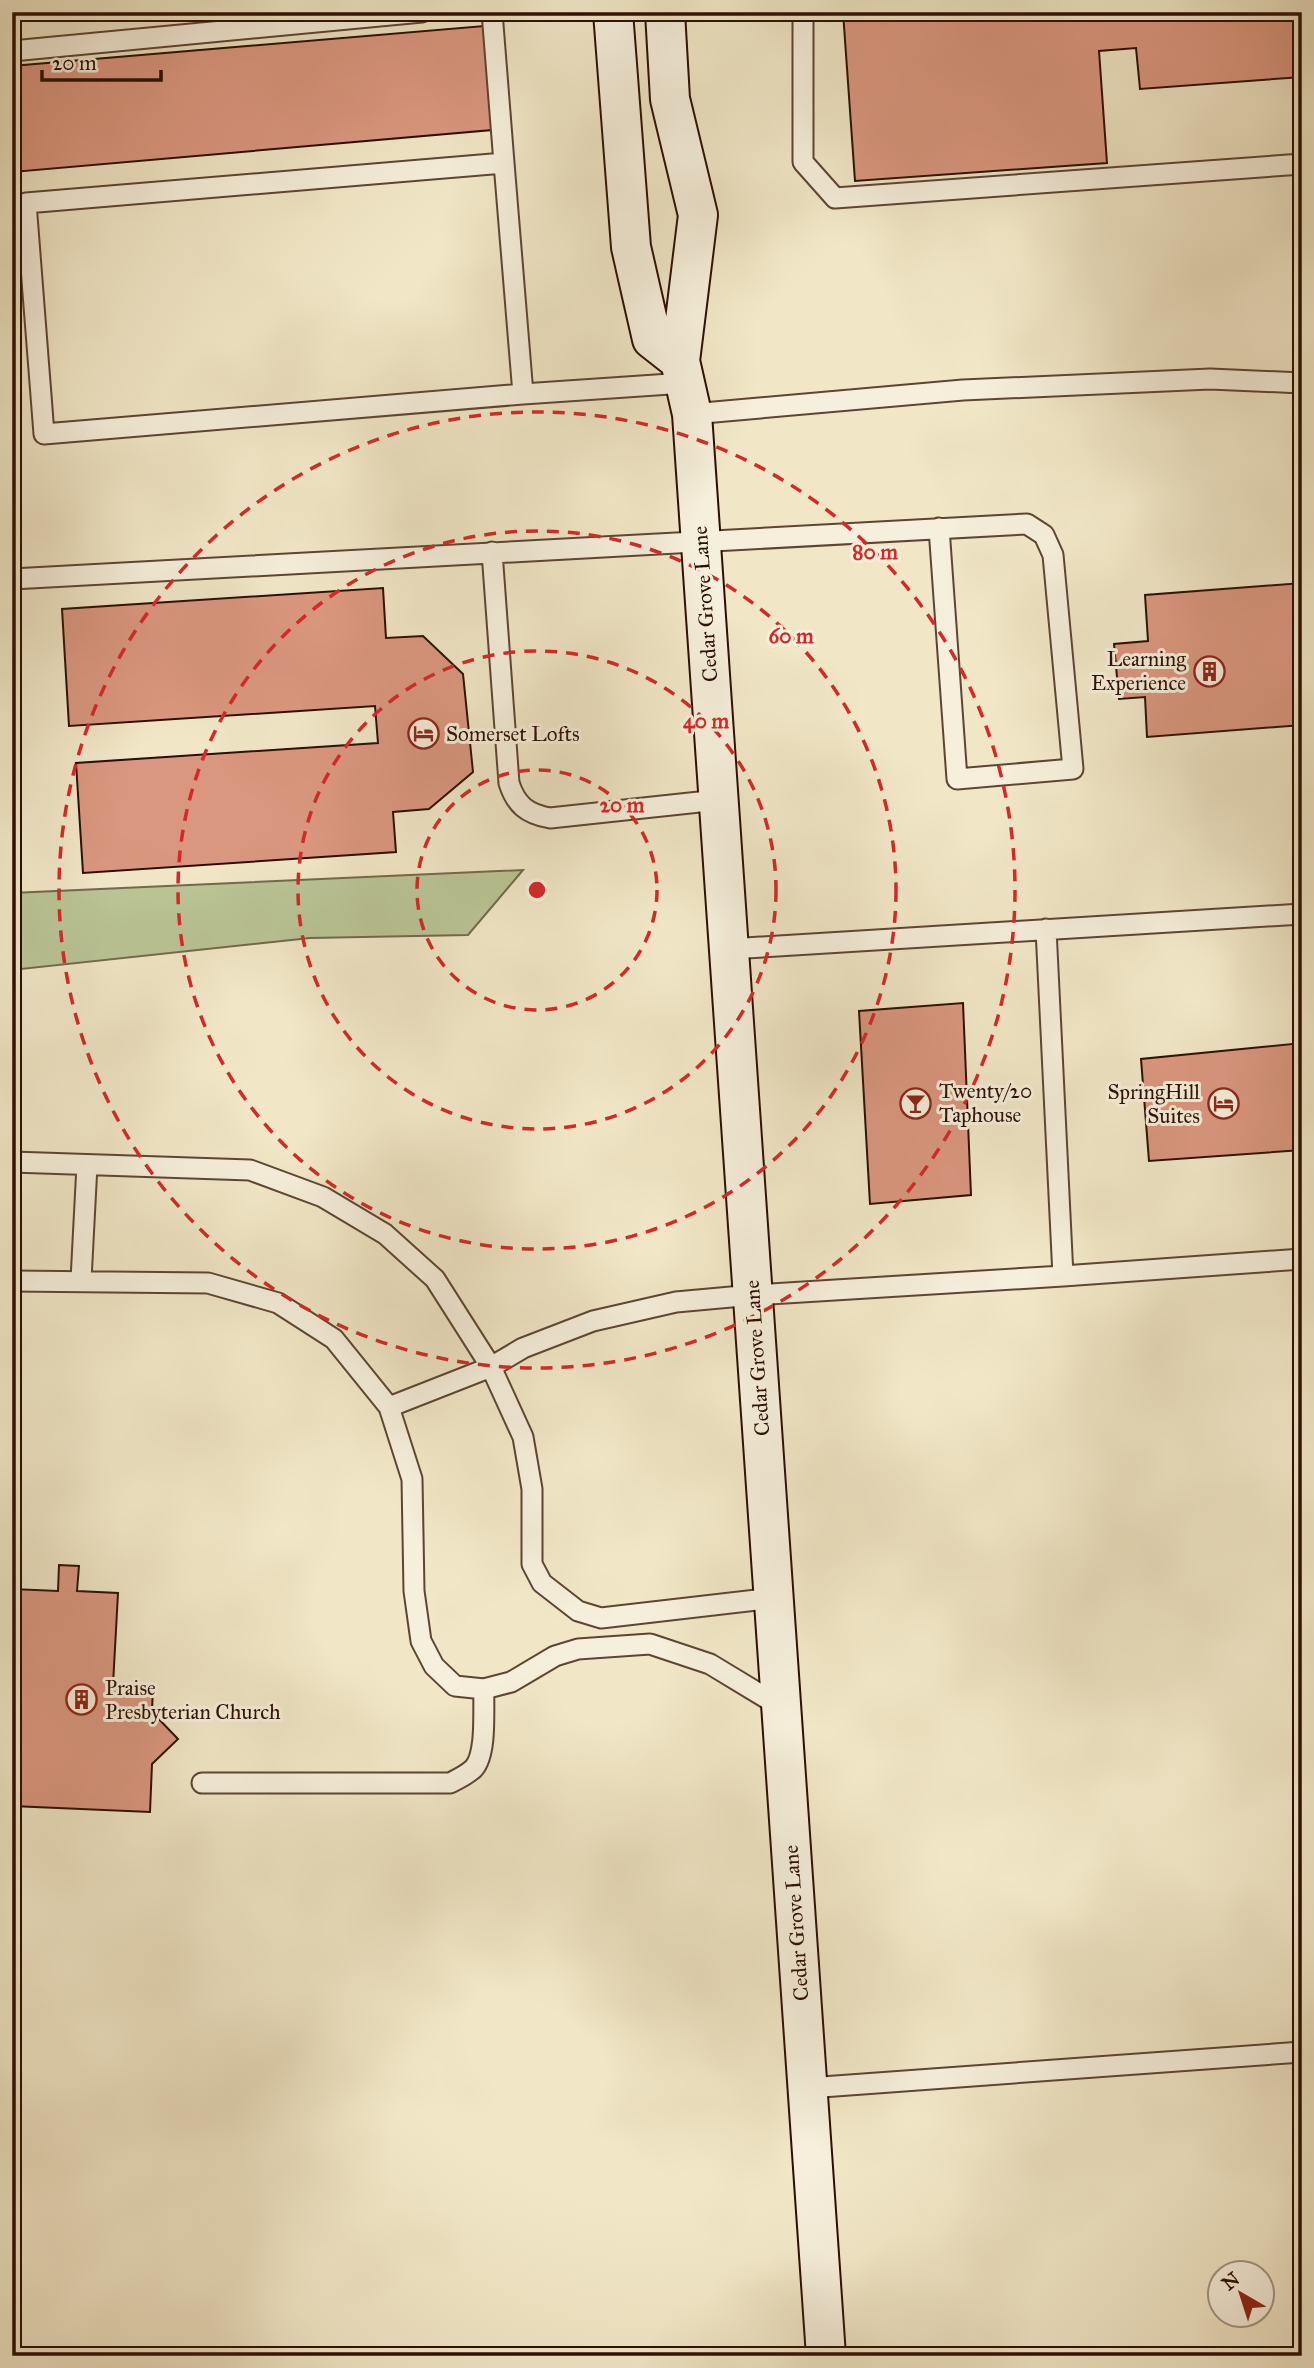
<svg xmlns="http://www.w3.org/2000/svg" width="1314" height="2368" font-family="'IM FELL Great Primer',serif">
<rect width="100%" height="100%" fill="#f1e7c7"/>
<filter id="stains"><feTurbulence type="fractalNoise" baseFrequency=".00286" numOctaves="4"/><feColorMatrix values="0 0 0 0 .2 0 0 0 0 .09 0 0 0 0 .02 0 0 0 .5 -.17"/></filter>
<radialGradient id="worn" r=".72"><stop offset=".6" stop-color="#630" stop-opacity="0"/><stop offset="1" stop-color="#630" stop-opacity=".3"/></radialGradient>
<!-- green -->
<path fill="#bac596" stroke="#736a4b" stroke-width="2" d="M523,870l-55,65 -158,3 -298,32v-77z"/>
<!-- building -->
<path fill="#da977f" stroke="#2c0f00" stroke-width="2" d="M843,12h459v65l-162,12 -4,-41 -37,3 8,112 -252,18z
M484,26l8,104 -479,42 -1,-106z
M1302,583v142l-155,12 -2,-40 -26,2 -5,-55 34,-3 -3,-46z
M383,588l3,50 37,-2 40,38 10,98 -44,37 -36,3 3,40 -313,21 -7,-110 302,-20 -3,-37 -306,20 -7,-117z
M963,1003l8,192 -101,9 -11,-193z
M1302,1043v107l-153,11 -8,-102z
M12,1451h7l-7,128z
M59,1565l20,1 -2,25 41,2 -5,92 40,2 -1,25 26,27 -26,25 -2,48 -138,-6v-217l46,2z"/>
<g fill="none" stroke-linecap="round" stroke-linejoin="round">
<defs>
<path id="lane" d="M492,12l12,151
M803,12v150l32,36 467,-34
M12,51l410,-39
M523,394l-479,40 -18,-231 478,-40 19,231 162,-11
M692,414l271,-24 247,-11 92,4
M492,552l17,231c7,22 18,31 41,35l168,-18
M12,579l1015,-55 17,11 9,20 20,214 -116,10 -18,-251
M1046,929l17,347 239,-17
M729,949l573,-35
M12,1162l238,8 73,27 62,37 50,45 56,88 32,70 9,52v75l10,19 36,28 23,7 173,-20
M81,1280l6,-115
M12,1281l196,2 70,20 56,36 55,68 23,72 2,112 7,50 13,25 21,20 29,3 27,-7 44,-26 23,-7 72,-5 60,20 71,43
M389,1407l102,-40 32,-19 70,-27 83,-19 77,-7 310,-19
M202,1783h248c8,-4 17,-8 24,-15 13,-15 9,-59 10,-79
M808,2088l494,-36"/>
<path id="secondary" d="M613,12l18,235 21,92 28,22
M665,12l5,87 28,116 -18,146 12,53 134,1942"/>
</defs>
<!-- lane casing -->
<use href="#lane" stroke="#5d4532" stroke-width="23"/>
<!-- secondary casing -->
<use href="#secondary" stroke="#2c0f00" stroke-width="42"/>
<!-- lane -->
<use href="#lane" stroke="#f6efdb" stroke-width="19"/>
<!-- secondary -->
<use href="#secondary" stroke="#f6efdb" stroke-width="38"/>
</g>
<!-- distance rings -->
<g fill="none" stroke="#d62828" stroke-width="3.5" stroke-dasharray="12 9">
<circle cx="537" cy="890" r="120"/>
<circle cx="537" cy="890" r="239"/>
<circle cx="537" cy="890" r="359"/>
<circle cx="537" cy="890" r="478"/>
</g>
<!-- icons -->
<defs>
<symbol id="building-ring" viewBox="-11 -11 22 22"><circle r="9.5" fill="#f6efdb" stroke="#8f2418" stroke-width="1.5"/><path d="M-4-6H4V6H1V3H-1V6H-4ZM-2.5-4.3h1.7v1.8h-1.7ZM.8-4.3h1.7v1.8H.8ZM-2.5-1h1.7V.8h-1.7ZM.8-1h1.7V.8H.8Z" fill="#8f2418"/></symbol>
<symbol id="hotel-ring" viewBox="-11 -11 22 22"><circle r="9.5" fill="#f6efdb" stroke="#8f2418" stroke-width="1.5"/><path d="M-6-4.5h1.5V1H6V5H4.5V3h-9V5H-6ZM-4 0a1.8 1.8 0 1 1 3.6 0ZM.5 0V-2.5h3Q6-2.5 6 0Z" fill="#8f2418"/></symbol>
<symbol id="bar-ring" viewBox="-11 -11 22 22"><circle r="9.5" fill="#f6efdb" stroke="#8f2418" stroke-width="1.5"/><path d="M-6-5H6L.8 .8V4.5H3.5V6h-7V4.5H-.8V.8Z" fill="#8f2418"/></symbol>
</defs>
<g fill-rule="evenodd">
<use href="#building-ring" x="1192" y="654" width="35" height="35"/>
<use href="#hotel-ring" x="406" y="716" width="35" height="35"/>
<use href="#bar-ring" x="898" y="1086" width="35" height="35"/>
<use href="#hotel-ring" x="1206" y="1086" width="35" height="35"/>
<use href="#building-ring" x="64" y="1682" width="35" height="35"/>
</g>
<g text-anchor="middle" stroke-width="6" stroke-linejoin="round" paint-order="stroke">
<!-- street labels -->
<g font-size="21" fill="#2c0f00" stroke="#f6efdb">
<text transform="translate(705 604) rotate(-94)" y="7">Cedar Grove Lane</text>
<text transform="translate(757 1358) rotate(-94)" y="7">Cedar Grove Lane</text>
<text transform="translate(796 1923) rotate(-94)" y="7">Cedar Grove Lane</text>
</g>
<!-- poi labels -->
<g font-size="21" fill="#2c0f00" stroke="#f6efdb" text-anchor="start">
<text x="1186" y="666" text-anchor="end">Learning<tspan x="1186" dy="24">Experience</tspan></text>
<text x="446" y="741">Somerset Lofts</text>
<text x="939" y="1098">Twenty/20<tspan x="939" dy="24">Taphouse</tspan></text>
<text x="1200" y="1099" text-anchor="end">SpringHill<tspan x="1200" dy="24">Suites</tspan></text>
<text x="105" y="1695">Praise<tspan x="105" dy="24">Presbyterian Church</tspan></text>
</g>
</g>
<circle cx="537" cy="890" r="10" fill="#d62828" stroke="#f6efdb" stroke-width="3.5"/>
<g font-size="21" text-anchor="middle" font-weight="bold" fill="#d62828" stroke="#f6efdb" stroke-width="6" stroke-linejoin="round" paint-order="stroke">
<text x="875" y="559">80 m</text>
<text x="791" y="643">60 m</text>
<text x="706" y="728">40 m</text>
<text x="622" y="812">20 m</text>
</g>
<!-- margin -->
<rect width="1314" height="2368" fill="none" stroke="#f1e7c7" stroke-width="42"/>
<rect x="14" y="14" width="1286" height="2340" fill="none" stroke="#2c0f00" stroke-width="3.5"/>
<rect x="21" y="21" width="1272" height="2326" fill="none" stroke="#2c0f00" stroke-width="2"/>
<!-- north arrow -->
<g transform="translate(1241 2294) rotate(321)"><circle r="33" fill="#f6efdb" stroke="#a59583" stroke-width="2"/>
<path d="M0-5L12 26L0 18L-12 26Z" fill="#8f2418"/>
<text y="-10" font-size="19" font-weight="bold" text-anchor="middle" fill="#2c0f00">N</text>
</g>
<!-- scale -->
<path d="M42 70v10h119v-10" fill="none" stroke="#2c0f00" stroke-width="3.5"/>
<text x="52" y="70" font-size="21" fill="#2c0f00" stroke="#f6efdb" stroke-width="5" paint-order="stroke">20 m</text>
<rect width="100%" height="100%" filter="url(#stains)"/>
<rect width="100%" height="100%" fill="url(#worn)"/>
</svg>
